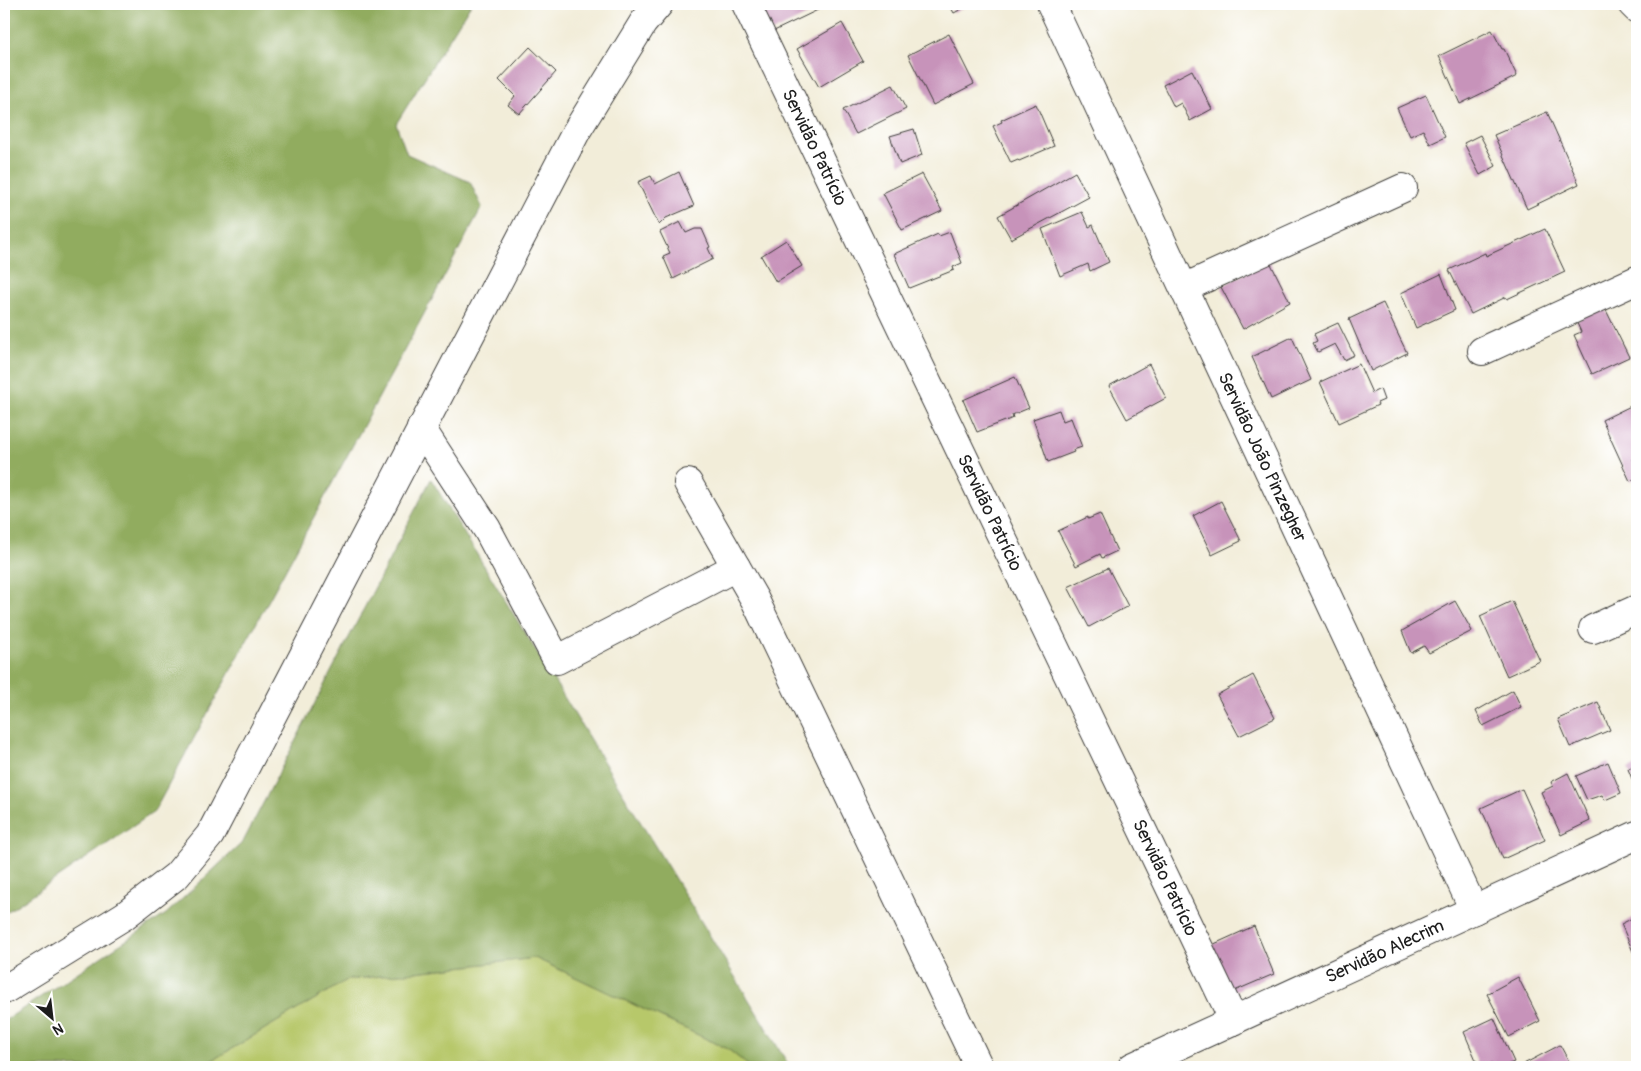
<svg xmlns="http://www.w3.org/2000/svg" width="1641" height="1071" font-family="Pangolin,sans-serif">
<rect width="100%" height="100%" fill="#fff"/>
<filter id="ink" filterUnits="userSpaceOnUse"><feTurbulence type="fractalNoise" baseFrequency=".02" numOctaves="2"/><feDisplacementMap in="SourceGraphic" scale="10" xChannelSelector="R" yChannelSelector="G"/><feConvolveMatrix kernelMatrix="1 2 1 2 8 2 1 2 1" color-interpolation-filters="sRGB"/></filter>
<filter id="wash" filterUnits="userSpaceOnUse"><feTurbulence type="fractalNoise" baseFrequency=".0096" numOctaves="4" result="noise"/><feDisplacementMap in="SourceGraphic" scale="20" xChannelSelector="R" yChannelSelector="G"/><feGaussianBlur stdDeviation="1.12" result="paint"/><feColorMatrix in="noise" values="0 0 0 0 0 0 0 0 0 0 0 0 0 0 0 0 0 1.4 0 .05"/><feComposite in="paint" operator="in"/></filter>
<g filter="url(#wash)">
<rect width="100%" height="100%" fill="#f2edd9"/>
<!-- green -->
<path fill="#b7c86b" stroke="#6a7244" d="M535,958l193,91 22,18h-549l146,-87z"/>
<!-- forest -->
<path fill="#91ac5f" stroke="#56643e" d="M4,4h467l-75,120 11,30 63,28 12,25 -328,605 -150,102z
M431,479l359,588h-40l-22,-18 -193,-91 -188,22 -146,87h-197v-46l162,-107 77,-72z"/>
<g id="blocks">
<!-- building -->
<path fill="#c793ba" d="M759,4h64l1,3 -52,25z
M949,4h22l-17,9z
M842,23l21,38 -44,26 -22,-38z
M1492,30l10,19h2l13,27 -57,28 -21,-48z
M949,34l25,50 -41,21 -25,-50z
M530,47l26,25 -37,42 -11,-9 7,-9 -16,-16z
M1192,70l20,39 -22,12 -9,-18 -7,4 -11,-22z
M893,85l13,24 -50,25 -13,-24z
M1426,95l19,42 -15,7 -7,-14 -13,6 -13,-28z
M1036,104l18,42 -35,15 -1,-1 -7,3 -18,-37 9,-4 -1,-2z
M1547,112l32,72 -52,25 -33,-74z
M914,129l8,26 -22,9 -10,-28z
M1480,135l16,31 -16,9 -16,-32z
M679,172l15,34 -28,12 -7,7 -21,-43 13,-6 4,8z
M1075,172l14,25 -78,42 -13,-23z
M922,174l20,37 -40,19 -19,-37z
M1082,212l7,15 4,-2 16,37 -19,9 -2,-7 -28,12 -18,-47z
M680,222l6,11 9,-4h7l8,18 -2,1 5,11 -40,20 -10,-23 7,-3 -10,-21z
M1545,229l20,43 -58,27 -1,-2 -35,17 -22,-44 36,-17 1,3z
M950,232l12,31 -9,4 1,3 -45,18 -15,-34 44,-20 1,2z
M786,240l16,26 -26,16 -15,-26z
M1269,260l21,42 -47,27 -22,-42z
M1441,274l14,36 -39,18 -15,-35z
M1383,303l24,50 -36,18 -22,-52z
M1603,304l26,53 -37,17 -18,-39 7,-3 -5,-11z
M1338,323l16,32 -10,5 -9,-16 -17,8 -5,-9 4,-2 -3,-7z
M1292,337l19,43 -40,19 -19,-42z
M1149,364l17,34 -39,21 -18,-33z
M1359,364l13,29 8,-4 4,11 -7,3 1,2 -39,18 -19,-41z
M1015,377l14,31 -17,7 1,3 -36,14 -14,-32z
M1637,403v54l-4,2 4,11v8l-7,3 -28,-61z
M1059,410l4,11 8,-3 11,29 -9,3 1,2 -26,10 -15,-43z
M1221,501l20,40 -29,14 -19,-39z
M1100,514l17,37 -15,7 -2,-4 -24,12 -18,-35 30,-14v2z
M1108,568l20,38 -39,21 -21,-40z
M1455,601l17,30 -43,22 -5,-7 -13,7 -9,-22z
M1512,601l28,60 -33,15 -27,-60z
M1253,675l22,43 -36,18 -22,-41z
M1513,690l8,17 -38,19 -7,-15z
M1598,702l12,28 -40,17 -12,-28z
M1608,762l13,31 -16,7 -3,-5 -15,5 -11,-24z
M1637,765v26l-9,-22z
M1568,773l22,48 -29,14 -20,-43 12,-6 -2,-4z
M1522,789l23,51 -42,19 -22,-51z
M1637,916v39l-2,1 -14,-32z
M1254,926l20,48 -42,18 -20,-47z
M1518,977l22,44 -31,16 -22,-43z
M1494,1018l20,44 -12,5h-7l-3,-4 -13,4 -15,-35z
M1560,1045l12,22h-54z"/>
</g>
</g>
<g filter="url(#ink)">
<use href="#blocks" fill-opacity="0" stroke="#3c3b38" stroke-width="1"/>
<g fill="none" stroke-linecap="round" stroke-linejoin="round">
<defs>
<g id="minor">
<path id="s1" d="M746,4l488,1017"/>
<path id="s2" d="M1051,4l423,906"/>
<path d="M1632,4l5,5"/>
<path d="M1184,288l219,-100"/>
<path d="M1482,351l155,-71"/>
<path d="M421,428l66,101 70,131 179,-93"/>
<path d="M688,483l67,117 224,467"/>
<path d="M1593,629l44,-20"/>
<path d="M4,990l120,-74 53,-41 33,-40 366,-703 67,-109 16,-19"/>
<path id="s3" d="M1132,1067l505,-232"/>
</g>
</defs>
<!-- minor casing -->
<use href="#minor" stroke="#3c3b38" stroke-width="30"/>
<!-- minor -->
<use href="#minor" stroke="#fff" stroke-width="28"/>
</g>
</g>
<g text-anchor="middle" stroke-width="4" stroke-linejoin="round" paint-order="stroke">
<!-- street labels -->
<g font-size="18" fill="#1c1c1c" stroke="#fff">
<text dy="6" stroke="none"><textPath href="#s1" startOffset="159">Servidão Patrício</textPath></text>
<text dy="6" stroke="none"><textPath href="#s2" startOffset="500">Servidão João Pinzegher</textPath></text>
<text dy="6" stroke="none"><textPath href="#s1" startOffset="564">Servidão Patrício</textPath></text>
<text dy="6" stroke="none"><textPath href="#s1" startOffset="969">Servidão Patrício</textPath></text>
<text dy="6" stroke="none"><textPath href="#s3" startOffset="278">Servidão Alecrim</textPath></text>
</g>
</g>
<!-- margin -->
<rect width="1641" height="1071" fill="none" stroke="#fff" stroke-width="20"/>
<!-- north arrow -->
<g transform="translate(52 1018) rotate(152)" stroke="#ffffff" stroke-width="4" paint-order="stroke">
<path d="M0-4L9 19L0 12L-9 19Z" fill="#1c1c1c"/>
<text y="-8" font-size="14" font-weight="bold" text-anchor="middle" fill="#1c1c1c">N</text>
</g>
</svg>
